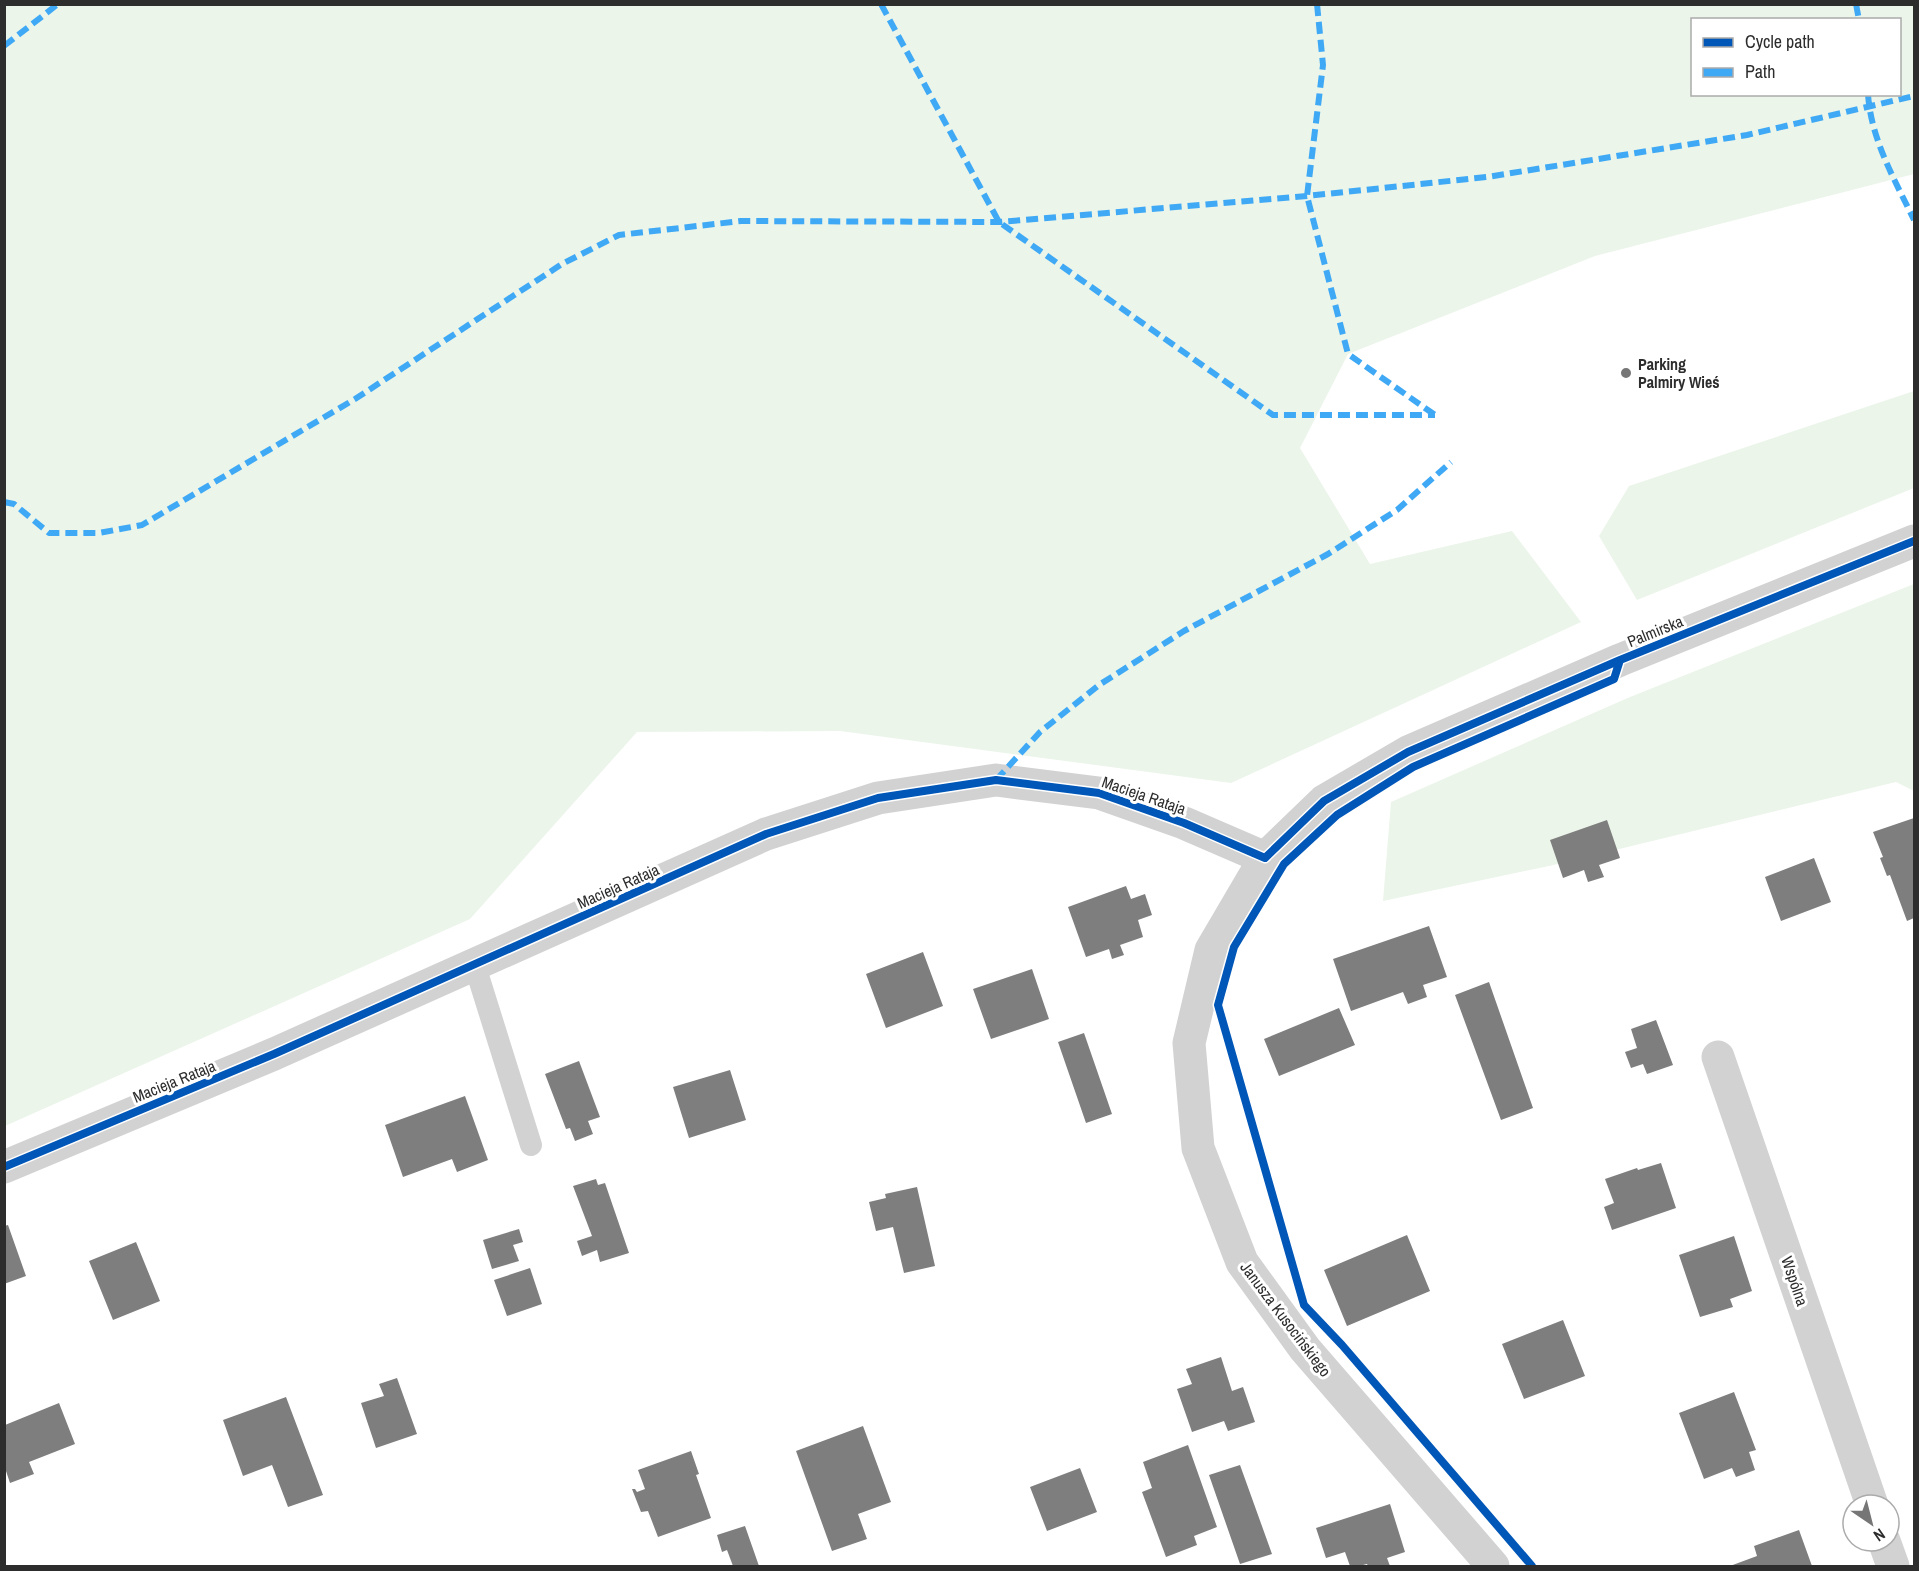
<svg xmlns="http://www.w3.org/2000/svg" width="1919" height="1571" font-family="'Archivo Narrow',sans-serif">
<rect width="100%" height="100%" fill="#fff"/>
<!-- green -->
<path fill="#ebf5ea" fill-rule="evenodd" d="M4,5h1910v169l-319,82 -247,98 -48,94 70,116 142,-33 69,91 -350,161 -391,-52 -203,1 -167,187 -465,207zM1692,20h208v74h-208z
M1914,391v97l-277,112 -38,-64 30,-50z
M1914,584v207l-18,-9 -347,84 -166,35 8,-99 239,-105z"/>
<!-- building -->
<path fill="#7e7e7e" d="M1914,818v100l-7,3 -17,-46 -3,1 -7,-18 3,-1 -10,-25z
M1607,820l13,38 -21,7 5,12 -16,5 -4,-12 -21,8 -13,-38z
M1814,858l17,44 -50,19 -16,-44z
M1126,886l5,13 14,-5 7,21 -14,5 5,17 -23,8 4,10 -12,4 -3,-10 -23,8 -18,-50z
M1429,926l18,51 -24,8 4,12 -19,7 -5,-12 -52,19 -18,-52z
M923,952l20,54 -57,22 -20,-54z
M1032,969l17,50 -58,20 -18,-50z
M1489,982l44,126 -32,12 -46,-125z
M1339,1008l16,37 -76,31 -15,-37z
M1656,1020l17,45 -26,9 -4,-10 -12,4 -6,-16 12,-4 -6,-19z
M1084,1033l28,81 -26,9 -28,-81z
M579,1061l21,56 -12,4 5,13 -18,7 -5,-13 -4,1 -21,-55z
M730,1070l16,50 -57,18 -16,-51z
M465,1096l23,64 -31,12 -5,-13 -49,18 -18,-52z
M1661,1163l15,45 -64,22 -8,-23 10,-4 -9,-24 32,-11 1,2z
M596,1179l2,6 7,-2 24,70 -29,9 -3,-12 -15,6 -5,-15 15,-5 -19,-50z
M917,1187l18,79 -31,7 -11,-46 -17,4 -7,-29 17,-4 -1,-4z
M8,1225l18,51 -22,8v-58z
M519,1229l4,13 -10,3 6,16 -27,8 -9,-29z
M1407,1235l23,56 -83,35 -23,-56z
M1734,1236l18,55 -22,8 3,8 -33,10 -21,-62z
M136,1242l24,59 -47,19 -24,-59z
M530,1268l12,36 -35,12 -13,-36z
M1563,1320l22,56 -61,23 -22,-55z
M1221,1357l11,34 11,-4 12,35 -27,9 -4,-10 -32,11 -15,-43 15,-5 -6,-15z
M397,1378l20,56 -41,14 -15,-45 23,-7 -5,-12z
M1734,1392l22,58 -7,2 6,18 -19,7 -4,-9 -28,11 -25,-66z
M286,1397l37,98 -35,12 -16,-42 -29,11 -20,-56z
M59,1403l16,41 -46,18 5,12 -24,9 -5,-15v-43z
M863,1426l28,76 -33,12 9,25 -35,12 -36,-100z
M1188,1445l29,82 -23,9 3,9 -31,12 -24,-65 10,-4 -9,-26z
M691,1451l8,23 -3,1 15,43 -53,19 -10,-26 -7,1 -9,-23h3l2,3 8,-3 -7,-19z
M1240,1465l32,89 -32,10 -31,-89z
M1080,1468l17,44 -50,19 -17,-44z
M1390,1504l15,48 -18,6 3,8h-22l-1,-2 -8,2h-9l-5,-14 -19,6 -10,-30z
M745,1526l14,40h-26l-6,-16 -5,2 -5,-17z
M1799,1530l13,36h-82l27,-10 -3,-10z"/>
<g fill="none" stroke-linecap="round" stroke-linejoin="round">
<!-- service -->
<path stroke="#d2d2d2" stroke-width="22" d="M475,966l56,179"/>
<!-- minor -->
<path stroke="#d2d2d2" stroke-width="33" d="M1718,1057l154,448
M4,1167l270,-113 492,-220 112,-36 118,-18 103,13 85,30 81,35
M1884,1541l9,25"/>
<!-- tertiary -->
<path stroke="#d2d2d2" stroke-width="33" d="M1493,1566l-188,-217 -63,-87 -44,-114 -9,-105 22,-93 54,-92 59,-57 84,-49 212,-92 294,-119"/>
<!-- quiet -->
<path stroke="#3fa9f5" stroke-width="6" stroke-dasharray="12 6" stroke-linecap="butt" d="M881,4l118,218 274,193h162
M1317,4l6,61 -16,131 41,158 87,61
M1856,4l3,16
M4,46l54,-42
M1868,94c3,46 27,86 46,126
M4,502l10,2 35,29h50l43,-8 213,-126 207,-135 57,-29 122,-14 258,1 308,-26 180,-19 260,-42 167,-39
M996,780l44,-48 59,-47 85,-54 144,-77 69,-44 54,-48"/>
<defs>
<path id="cycleway" d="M4,1167l270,-113 492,-220 112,-36 118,-18 103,13 85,30 81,35 59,-57 84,-49 212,-92 294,-119
M1532,1566l-190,-221 -38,-40 -86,-300 16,-58 50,-83 53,-49 76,-48 201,-88 6,-19"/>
</defs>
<!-- cycleway casing -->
<use href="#cycleway" stroke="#fff" stroke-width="11"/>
<!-- cycleway -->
<use href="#cycleway" stroke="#0057b8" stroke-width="8"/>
</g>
<!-- markers -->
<circle fill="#767676" stroke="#fff" stroke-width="2" cx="1626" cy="373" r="6"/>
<g text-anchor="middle" stroke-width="6" stroke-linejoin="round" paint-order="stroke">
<!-- poi labels -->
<g font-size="16" font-weight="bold" fill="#2d2d2d" stroke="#fff" text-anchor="start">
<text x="1638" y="370">Parking<tspan x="1638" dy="18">Palmiry Wieś</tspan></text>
</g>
<!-- street labels -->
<g font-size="16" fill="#2d2d2d" stroke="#fff">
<text transform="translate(1655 631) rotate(-22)" y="6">Palmirska</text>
<text transform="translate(1144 795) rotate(19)" y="6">Macieja Rataja</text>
<text transform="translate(618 886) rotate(-24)" y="6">Macieja Rataja</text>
<text transform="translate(174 1081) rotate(-22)" y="6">Macieja Rataja</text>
<text transform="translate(1795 1281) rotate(71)" y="6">Wspólna</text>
<text transform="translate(1286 1319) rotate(53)" y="6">Janusza Kusocińskiego</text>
</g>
</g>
<!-- border -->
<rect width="1919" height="1571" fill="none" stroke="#2d2d2d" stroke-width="12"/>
<!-- legend -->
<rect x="1691" y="18" width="210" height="78" fill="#ffffff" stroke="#ababab" stroke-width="1.5"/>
<rect x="1703" y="38" width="30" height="9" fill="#0057b8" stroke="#ababab" stroke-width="1.5"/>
<text x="1745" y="48" font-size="18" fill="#2d2d2d">Cycle path</text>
<rect x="1703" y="68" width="30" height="9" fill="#3fa9f5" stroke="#ababab" stroke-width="1.5"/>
<text x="1745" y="78" font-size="18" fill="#2d2d2d">Path</text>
<!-- north arrow -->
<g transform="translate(1871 1523) rotate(145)"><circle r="28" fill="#ffffff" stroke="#ababab" stroke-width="1.5"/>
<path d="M0-4.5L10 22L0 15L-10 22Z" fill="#767676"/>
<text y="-9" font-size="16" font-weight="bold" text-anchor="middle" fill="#2d2d2d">N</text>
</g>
</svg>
